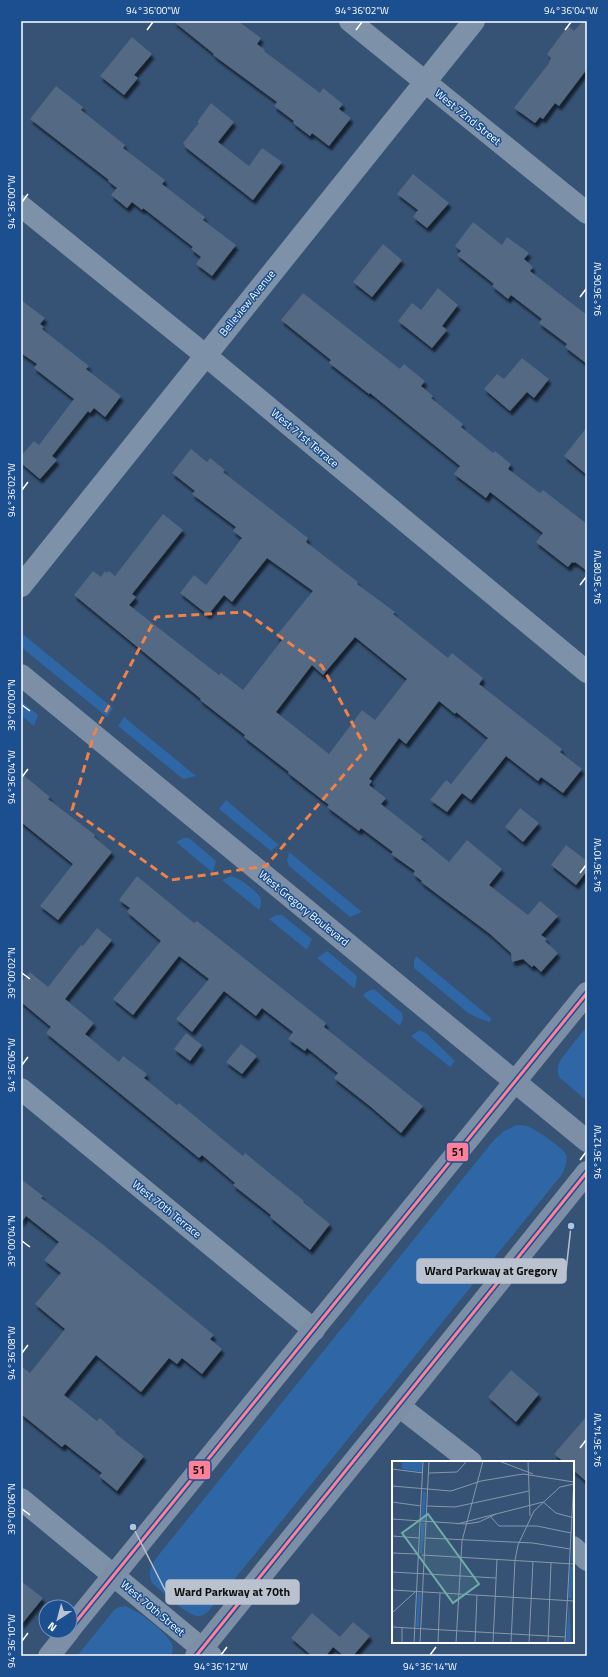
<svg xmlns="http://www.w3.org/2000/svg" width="608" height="1677" font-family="'Titillium Web',sans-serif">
<defs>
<filter id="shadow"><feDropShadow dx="2.5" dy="4.5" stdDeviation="1" flood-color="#0009"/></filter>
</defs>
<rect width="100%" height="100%" fill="#365274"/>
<!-- green -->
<path fill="#2f66a5" d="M24,635l89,73 -6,9 -86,-70v-9z
M21,701l17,14 -4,11 -13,-11z
M124,717l72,59 -13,3 -65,-53z
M226,800l53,45 -8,6 -52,-42z
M184,838h5l27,23 -3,12 -37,-31z
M289,852l73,60 -12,5 -61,-51 -2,-5z
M231,876c7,1 26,15 29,21 2,5 1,9 -1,13l-37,-30z
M277,915h5l30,24 -5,11 -38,-31z
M327,951l30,25 -2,13 -38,-31z
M416,956l75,62 -1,4 -12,-4 -10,-5 -54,-45v-7z
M374,989l28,24 1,6 -3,7 -37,-30 3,-4z
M587,1026v75l-28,-24c-2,-7 -2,-11 2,-18z
M420,1030l7,4 28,27 -5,6 -39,-31z
M517,1125c4,0 7,0 10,1 7,2 36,22 39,28 2,6 -1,13 -3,19l-351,434c-3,4 -7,9 -13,9 -11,1 -37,-25 -47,-33 -5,-10 -1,-17 5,-26l337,-417 10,-9z
M125,1606c13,5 42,26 47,38 1,4 1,8 -1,12h-94l37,-46 5,-3z"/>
<!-- building -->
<path fill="#526984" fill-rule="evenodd" filter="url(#shadow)" d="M173,21h65l23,17 -4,6 8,6 -1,1 56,42 3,-5 20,16 -4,5 12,9 -22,28 -17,-13 -2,3 -17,-13 1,-2 -20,-15 3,-4 -64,-47 1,-1z
M583,21h4v48l-28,37 -4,-3 -12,16 -3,-2 -5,6 -21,-15 35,-45 2,-5 -4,-4 21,-28 6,5z
M132,37l20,17 -18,21 4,3 -14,17 -24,-19z
M56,86l27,21 -2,3 44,35 -2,3 42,32 -3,4 43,33 -2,3 33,25 -24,31 -16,-12 5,-7 -10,-8 2,-2 -50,-39 -1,2 -10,-8 -5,6 -16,-13 6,-7 -9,-7 1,-1 -79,-61z
M211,103l23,19 -16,20 31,24 13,-18 20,14 -29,38 -69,-54 1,-1 -2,-2 16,-20 -2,-1z
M413,174l36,29 -22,25 -14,-11 5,-7 -21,-16z
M473,222l29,23 5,-8 22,16 -5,6 9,8 -3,4 57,44v49l-22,-17 2,-3 -28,-21 3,-4 -31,-24 -3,4 -16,-13 2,-2 -37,-29 4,-4 -6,-5z
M383,244l19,16 -30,37 -19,-15z
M438,288l20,17 -16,21 5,4 -15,18 -34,-27 14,-18 9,7z
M303,293l97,76 4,-5 21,17 -4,5 12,10 -2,2 32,26 -2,3 32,26 2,-2 16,13 -3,5 32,24 3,-3 44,34v47l-12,-9 -1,1 -2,-1 -4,5 -32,-25 7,-9 -53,-41 -4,6 -32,-24 6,-8 -90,-73 -1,1 -40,-31 2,-3 -50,-40z
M21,300l24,18 -5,6 4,3 -2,2 47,37 -3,3 35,27 -16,21 -11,-9 -4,5 -2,-2 -36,45 5,4 -17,19 -19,-16v-7l13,-15 5,4 35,-46 -40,-31 3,-4 -16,-11z
M522,358l27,21 -15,19 -7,-6 -17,19 -26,-22 13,-15 7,5z
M587,427v48l-23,-19z
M191,449l16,13 3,-4 15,12 -2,2 85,66 -2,4 52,40 -1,2 38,28 -2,2 55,44 4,-5 31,25 -4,6 83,65 -2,3 22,17 -19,24 -22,-16 -3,4 -32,-25 -35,44 -9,-7 -15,19 -17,-12 16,-20 5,4 37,-46 -32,-26 -1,2 -16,-13 -33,43 -7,-6 -30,41 3,2 -3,4 17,13 -5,6 42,33 -2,2 28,23 18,-22 35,29 -13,16 39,30 12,-14 18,15 -17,19 6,4 -2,2 13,12 -17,19 -7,-7 -2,2 -9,-8 -11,3 -1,-9 -21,-19 -69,-52 1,-1 -9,-7 2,-3 -24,-17 2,-2 -32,-24 -2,3 -32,-24 2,-2 -41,-32 1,-1 -45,-35 1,-2 -45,-35 1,-1 -127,-104 19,-24 8,6 4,-6 2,2 2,-2 6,5 48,-62 20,16 -51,64 4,3 -7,8 90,70 2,-2 22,17 39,-50 -6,-4 37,-45 -46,-33 -35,44 -8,-7 -16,20 -28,-22 14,-18 12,10 36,-47 -9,-7 3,-4 -44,-33 3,-3 -23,-18zM355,637l52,42 -32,41 -13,-10 -33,44 -53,-42 36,-47 11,10z
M21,773l29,24 -2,2 47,36 -1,2 18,15 -54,68 -18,-14 33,-42 -52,-42z
M520,808l19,15 -16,19 -18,-15z
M566,845l21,16v10l-11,14 -25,-20z
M137,876l57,47 3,-2 129,102 -2,4 99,79 -22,27 -30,-26 -37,-29 4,-5 -31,-25 -2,3 -17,-12 5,-7 -31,-24 -6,8 -32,-25 -32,41 -16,-13 33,-40 -30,-23 -46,59 -20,-16 48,-58 -34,-29 3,-4 -11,-8z
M97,928l15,12 -47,59 29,24 -9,11 34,28 4,-6 24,18 -3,4 33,27 2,-2 64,53 2,-3 59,48 -1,1 27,22 -20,26 -40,-33 1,-2 -38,-30 2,-2 -33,-28 -3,3 -153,-125 5,-6 -30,-25v-20l9,-10 18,15 33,-42 2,1z
M186,1033l16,12 -12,16 -16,-12z
M241,1044l16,12 -15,18 -16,-12z
M21,1179l22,17 -2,2 60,45 113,92 -4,4 12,10 -20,25 -20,-16 -5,6 -8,-6 -28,34 -45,-37 -32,40 33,26 3,-3 16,14 -1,1 29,23 -27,35 -18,-15 3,-3 -37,-29 -3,3 -41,-33v-48l9,7 35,-44 -30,-25 26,-31 -17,-13 15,-18 -33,-26 -5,7z
M511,1370l28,24 -23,28 -28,-25z
M587,1416v66l-14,-12v-8h-9l-10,-8z
M21,1581l22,17 -22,27z
M312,1613l28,24 13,-15 17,14 -17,20h-9l-11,-9 -7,9h-14l-21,-18z"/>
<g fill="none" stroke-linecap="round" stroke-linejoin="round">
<!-- minor -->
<path stroke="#7d92a8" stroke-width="22" d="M350,21l237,192
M21,206l184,149 382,317
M21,586l453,-565
M21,1089l293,241
M399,1406l72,56
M21,1499l190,157
M573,1547l14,13"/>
<!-- major -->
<path stroke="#7d8ea7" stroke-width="22" d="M21,675l566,466
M70,1629l517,-636
M49,1656l20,-25
M196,1656l203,-250 188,-234"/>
<defs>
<path id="bus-1" d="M70,1629l517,-636
M196,1656l391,-484"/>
</defs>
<!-- bus-1 casing -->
<use href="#bus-1" stroke="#1b4f8f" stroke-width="6"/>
<!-- bus-1 -->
<use href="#bus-1" stroke="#ff8098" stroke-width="3"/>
</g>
<!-- marked area -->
<path fill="none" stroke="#ee8249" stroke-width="3" stroke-dasharray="8 5" stroke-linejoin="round" d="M245,612l77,54 44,83 -100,117 -95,14 -99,-70 22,-76 62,-117z"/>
<!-- ticks -->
<path fill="none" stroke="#fff" stroke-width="1.5" d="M147,30l6,-8M356,30l6,-8M565,30l6,-8M22,202l6,-8M580,297l6,-8M22,490l6,-8M580,585l6,-8M22,705l8,6M22,777l6,-8M580,873l6,-8M22,973l8,6M22,1065l6,-8M580,1160l6,-8M22,1241l8,6M22,1353l6,-8M580,1448l6,-8M22,1509l8,6M22,1641l6,-8M221,1655l6,-8M430,1655l6,-8"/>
<g text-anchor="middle" stroke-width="3" stroke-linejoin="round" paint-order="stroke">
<!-- street labels -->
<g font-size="11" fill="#fff" stroke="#1b4f8f">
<text transform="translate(468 117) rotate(39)" y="4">West 72nd Street</text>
<text transform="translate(247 303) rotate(-51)" y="4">Belleview Avenue</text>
<text transform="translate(305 438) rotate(40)" y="4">West 71st Terrace</text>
<text transform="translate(304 908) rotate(39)" y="4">West Gregory Boulevard</text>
<text transform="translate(167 1209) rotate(39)" y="4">West 70th Terrace</text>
<text transform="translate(153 1608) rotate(40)" y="4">West 70th Street</text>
</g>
</g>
<!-- overview -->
<g transform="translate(392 1461)">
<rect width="182" height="182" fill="#365274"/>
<path d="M10,0h20v11l-20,-3zM31,30l3,1 -1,28h-4zM181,58h1v43h-3zM29,62h4l-3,30h-2zM178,105h4l-2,33 -4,-1zM26,132h3l-2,34h-3zM177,140l2,42h-5z" fill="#2f66a5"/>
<path fill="none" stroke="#8697ac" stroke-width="1" d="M107,0l34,13M136,0l2,55M0,8l31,4M37,12l28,-1 10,-11M0,25l59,5 30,-10 42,-7 51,8M0,41l29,4M35,45l28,1 74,-16M98,55l9,10h38l34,7M0,58l74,5 13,-2 17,-8M65,63l86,-22 13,11 18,5M0,75l27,2M34,77l107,5 37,6M0,92l26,1M30,94l152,9M0,111l104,6M0,129l182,11M0,152l23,-21M0,166l173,10M10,182v-16M22,182l9,-182M28,182l9,-182M46,182l2,-50M64,182l6,-102 21,-80M83,182l2,-48M101,182l4,-84M119,182l4,-83 3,-15 16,-34 26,-24 14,-3M137,182l4,-82M156,182l3,-81M173,182l9,-164"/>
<path fill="#6fada8" fill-opacity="0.15" stroke="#6fada8" stroke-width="2" d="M36,53l51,70 -26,19 -51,-70z"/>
<rect width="182" height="182" fill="none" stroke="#fff" stroke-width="2"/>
</g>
<!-- callouts -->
<path fill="none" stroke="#b9c2ce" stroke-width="1.5" d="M571 1226L566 1271M133 1527L166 1592"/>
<g fill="#b9c2ce" stroke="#1b4f8f" stroke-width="1.5">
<circle cx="571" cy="1226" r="4"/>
<circle cx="133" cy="1527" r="4"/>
</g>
<g fill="#b9c2ce" stroke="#b9c2ce" stroke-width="1.5">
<rect x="417" y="1259" width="149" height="24" rx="4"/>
<rect x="166" y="1580" width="133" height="24" rx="4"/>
</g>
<g font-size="12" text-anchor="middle" font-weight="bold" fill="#111">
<text x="491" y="1275">Ward Parkway at Gregory</text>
<text x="232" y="1596">Ward Parkway at 70th</text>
</g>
<g stroke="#1b4f8f" stroke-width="1.5">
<rect x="446" y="1142" width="23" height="20" rx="4" fill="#ff8098"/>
<rect x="188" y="1460" width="23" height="20" rx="4" fill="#ff8098"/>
</g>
<g font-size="11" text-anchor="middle" font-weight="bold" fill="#111">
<text x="458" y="1156">51</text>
<text x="199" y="1474">51</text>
</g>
<!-- border -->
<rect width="608" height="1677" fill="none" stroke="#1b4f8f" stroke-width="44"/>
<!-- north arrow -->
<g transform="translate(58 1619) rotate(216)"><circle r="19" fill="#1b4f8f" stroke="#7695bc"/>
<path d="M0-3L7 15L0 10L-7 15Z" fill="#b9c2ce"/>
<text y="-6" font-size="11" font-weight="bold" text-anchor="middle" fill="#ffffff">N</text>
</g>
<rect x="22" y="22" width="564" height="1633" fill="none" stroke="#fff" stroke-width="1.5"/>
<g font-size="10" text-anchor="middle" fill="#fff">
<text x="153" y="14">94°36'00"W</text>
<text x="362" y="14">94°36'02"W</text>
<text x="571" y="14">94°36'04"W</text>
<text transform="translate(11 202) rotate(-90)" y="4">94°36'00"W</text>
<text transform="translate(597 289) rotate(-90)" y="4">94°36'06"W</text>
<text transform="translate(11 490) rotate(-90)" y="4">94°36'02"W</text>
<text transform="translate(597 577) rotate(-90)" y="4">94°36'08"W</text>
<text transform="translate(11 705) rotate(-90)" y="4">39°00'00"N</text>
<text transform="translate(11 777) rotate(-90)" y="4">94°36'04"W</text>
<text transform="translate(597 865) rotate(-90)" y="4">94°36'10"W</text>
<text transform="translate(11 973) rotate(-90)" y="4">39°00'02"N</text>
<text transform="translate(11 1065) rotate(-90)" y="4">94°36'06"W</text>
<text transform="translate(597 1152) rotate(-90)" y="4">94°36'12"W</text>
<text transform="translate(11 1241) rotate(-90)" y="4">39°00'04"N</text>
<text transform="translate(11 1353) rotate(-90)" y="4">94°36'08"W</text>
<text transform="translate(597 1440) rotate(-90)" y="4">94°36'14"W</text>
<text transform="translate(11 1509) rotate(-90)" y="4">39°00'06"N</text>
<text transform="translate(11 1641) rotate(-90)" y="4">94°36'10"W</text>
<text x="221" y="1670">94°36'12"W</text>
<text x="430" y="1670">94°36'14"W</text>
</g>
</svg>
